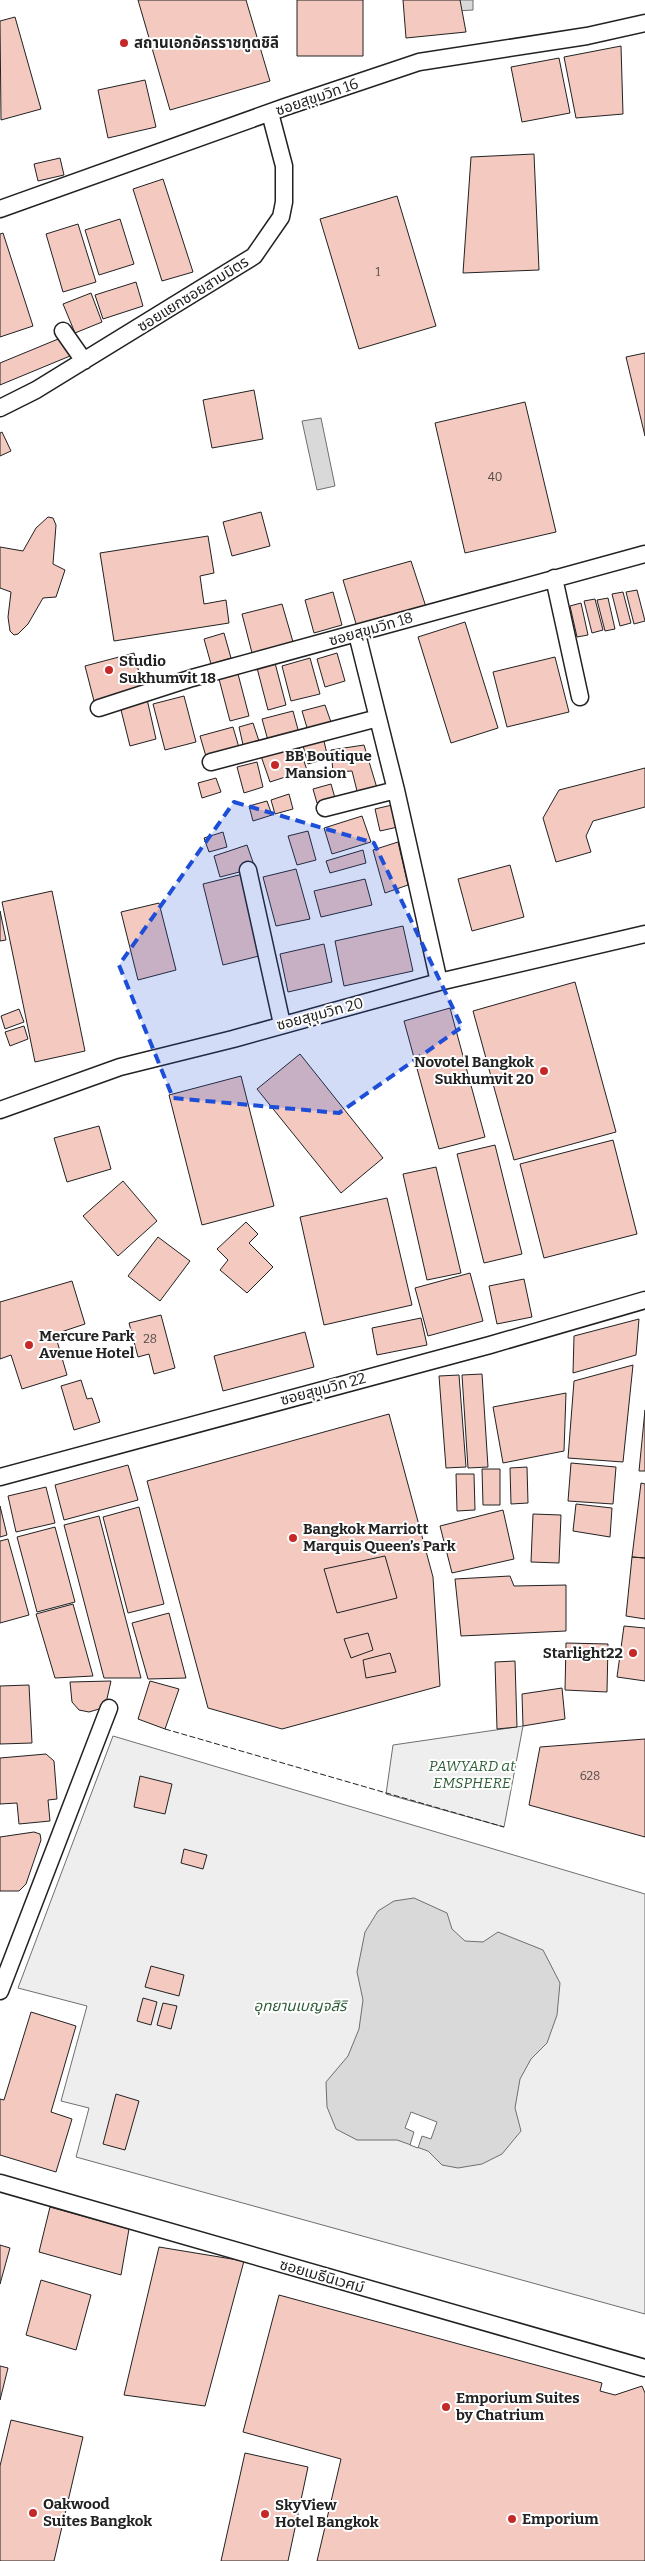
<svg xmlns="http://www.w3.org/2000/svg" width="645" height="2561" font-family="Bitter,'Noto Sans Thai',serif">
<rect width="100%" height="100%" fill="#fff"/>
<!-- green -->
<path fill="#eee" stroke="#6f6f6f" d="M523,1726l-19,101 -118,-33 7,-49z
M113,1736l532,158v420l-569,-157 13,-49 -28,-7 26,-95 -69,-18z"/>
<!-- water -->
<path fill="#d9d9d9" stroke="#6f6f6f" d="M456,0h17v10l-16,1z
M321,418l14,68 -18,4 -15,-69z
M414,1898l33,15 5,16 13,12 18,1 15,-10 45,18 17,33 -3,32 -10,28 -16,16 -11,20 -5,29 6,23 -19,23 -20,10 -24,4 -16,-3 -14,-14 -31,-11h-40l-21,-11 -9,-22 -1,-25 22,-26 11,-27 4,-29 -6,-28 8,-40 13,-21 16,-10z"/>
<!-- pier -->
<path fill="#fff" stroke="#6f6f6f" d="M411,2112l26,10 -6,17 -9,-3 -4,12 -8,-3 4,-13 -9,-4z"/>
<!-- building -->
<path fill="#f3c9c0" stroke="#222" d="M138,0h108l24,81 -100,29z
M297,0h66v56h-66z
M403,0h57l6,32 -60,6z
M15,17l26,92 -40,11 -1,-99z
M621,46l2,68 -47,4 -12,-61z
M559,58l11,55 -48,9 -11,-55z
M145,80l11,47 -48,11 -10,-48z
M534,154l5,116 -76,3 8,-116z
M60,158l4,17 -26,6 -4,-17z
M163,179l30,93 -31,9 -29,-92z
M397,196l39,130 -77,23 -39,-130z
M120,219l14,45 -35,11 -14,-45z
M78,224l18,58 -33,10 -17,-58z
M3,233l30,93 -33,11v-103z
M136,282l7,24 -40,13 -8,-24z
M91,293l11,29 -27,11 -12,-29z
M63,337l7,19 -70,29v-22z
M645,353v83l-19,-79z
M254,390l9,49 -51,9 -9,-48z
M525,402l31,130 -91,21 -30,-130z
M2,432l9,19 -11,5v-23z
M261,512l9,34 -38,10 -9,-34z
M48,517l5,1 3,7 -3,39 12,6 -9,27 -13,1 -15,26 -10,10 -4,1 -4,-4 -2,-14 3,-25 -11,-4v-41l23,4 13,-23z
M208,536l6,37 -14,3 4,28 22,-4 3,23 -115,18 -14,-88z
M411,561l15,46 -69,20 -14,-47z
M637,590l8,31 -11,3 -8,-32z
M333,592l9,33 -28,8 -9,-33z
M623,592l8,31 -11,3 -8,-32z
M608,598l7,31 -10,2 -8,-31z
M595,599l8,31 -11,3 -8,-32z
M581,603l7,32 -11,2 -7,-31z
M282,604l11,38 -41,11 -10,-39z
M465,622l33,106 -47,15 -33,-106z
M224,633l7,25 -20,6 -7,-25z
M134,653l9,35 -49,13 -9,-35z
M337,653l8,28 -20,6 -8,-28z
M555,657l14,55 -62,15 -14,-55z
M310,658l10,36 -29,7 -9,-35z
M275,663l11,42 -18,5 -11,-42z
M238,674l11,42 -19,5 -11,-42z
M184,696l12,46 -31,8 -12,-46z
M147,699l9,40 -26,7 -10,-40z
M325,705l7,20 -24,6 -6,-20z
M293,711l7,26 -31,7 -7,-25z
M253,723l7,21 -16,5 -5,-22z
M233,727l7,24 -33,9 -7,-24z
M323,737l5,21 -20,6 -6,-22z
M298,744l9,26 -37,12 -9,-26z
M364,745l13,43 -18,11 -7,-28 -19,1 -2,-22z
M257,762l6,25 -19,6 -7,-26z
M645,768v39l-52,14 -7,15 5,16 -35,10 -13,-44 16,-28z
M216,778l5,14 -19,6 -4,-15z
M331,784l4,14 -18,5 -4,-14z
M289,794l4,15 -18,5 -4,-14z
M267,801l5,14 -19,6 -4,-15z
M392,805l6,22 -18,4 -5,-22z
M362,816l9,26 -39,12 -8,-26z
M308,831l8,29 -19,5 -9,-29z
M223,832l4,15 -18,5 -5,-14z
M398,842l10,43 -23,8 -12,-43z
M247,845l8,23 -35,9 -6,-21z
M363,850l3,13 -36,10 -4,-12z
M510,865l14,52 -52,14 -14,-52z
M296,869l14,50 -34,7 -13,-49z
M243,874l20,81 -40,10 -20,-81z
M365,879l7,26 -51,12 -7,-26z
M52,891l33,160 -50,11 -33,-160z
M159,903l17,67 -38,10 -17,-68z
M0,911l6,29 -6,1z
M403,926l10,45 -69,15 -9,-45z
M324,944l8,38 -44,10 -8,-38z
M575,982l41,150 -102,28 -41,-149z
M450,1008l35,129 -46,12 -35,-128z
M19,1009l5,13 -19,7 -4,-13z
M24,1026l4,13 -18,7 -5,-14z
M300,1054l83,104 -42,35 -84,-104z
M241,1076l33,130 -72,19 -33,-130z
M99,1126l12,43 -44,13 -13,-44z
M613,1140l24,94 -93,24 -24,-94z
M495,1145l27,109 -38,9 -27,-109z
M436,1167l25,106 -34,7 -24,-106z
M123,1181l34,40 -39,35 -35,-40z
M387,1198l25,107 -88,20 -24,-108z
M246,1222l12,12 -9,9 24,24 -26,26 -27,-23 8,-10 -11,-11z
M158,1237l32,24 -30,40 -32,-25z
M470,1273l13,48 -55,15 -13,-48z
M524,1279l8,38 -35,7 -8,-38z
M72,1281l13,43 -30,10 12,41 -45,14 -11,-34 -11,4v-57z
M161,1315l14,53 -21,6 -5,-20 -11,3 -9,-34z
M421,1318l6,27 -50,10 -5,-27z
M639,1319l-3,36 -63,18 1,-37z
M305,1332l9,35 -91,24 -9,-35z
M633,1365l-10,97 -55,-4 6,-77z
M482,1374l6,93 -20,1 -6,-93z
M459,1375l7,92 -20,1 -7,-92z
M81,1380l6,19 5,-1 8,24 -26,8 -13,-44z
M566,1393l-2,58 -61,12 -10,-56z
M645,1410v61h-6z
M389,1414l44,163 7,109 -158,43 -74,-21 -61,-227z
M571,1463l45,4 -3,37 -45,-3z
M128,1465l10,35 -74,20 -9,-35z
M527,1467l1,36 -17,1 -1,-36z
M482,1469h18v36h-17z
M456,1474h18l1,36 -18,1z
M641,1483l4,1v74l-13,-1z
M46,1487l9,36 -39,9 -8,-36z
M576,1504l36,4 -2,29 -37,-6z
M0,1506l7,29 -7,2z
M139,1507l25,97 -36,9 -25,-96z
M503,1510l11,49 -62,14 -12,-47z
M533,1514l28,1 -2,48 -28,-1z
M99,1516l42,162h-37l-40,-153z
M55,1527l20,75 -38,10 -20,-75z
M8,1539l21,76 -29,8v-82z
M385,1556l12,42 -60,15 -13,-44z
M632,1557l13,1v61l-19,-3z
M510,1576l4,10 52,-1v46l-105,5 -6,-57z
M73,1604l20,72 -38,2 -19,-64z
M169,1613l17,65 -38,1 -16,-56z
M624,1626l21,2v53l-28,-4z
M368,1633l5,17 -22,8 -7,-19z
M566,1643l42,1 -1,48 -42,-2z
M390,1653l6,19 -30,6 -3,-18z
M515,1661l2,66 -20,2 -2,-67z
M111,1681l-5,22 -7,6 -10,3 -10,-2 -7,-8 -2,-20z
M150,1681l29,8 -14,40 -27,-10z
M29,1685l3,58 -32,1v-58z
M562,1688l3,31 -42,7 -1,-32z
M645,1739v98l-116,-32 11,-58z
M46,1754l8,7 3,38 -9,1 2,21 -31,3 -2,-21 -17,1v-46z
M140,1776l32,8 -7,30 -31,-7z
M34,1832l6,2 1,6 -15,44 -7,7h-19v-54z
M184,1849l23,6 -4,14 -22,-6z
M151,1966l33,9 -5,21 -34,-9z
M143,1998l14,4 -6,23 -14,-4z
M163,2003l14,3 -6,23 -14,-4z
M31,2012l45,14 -25,86 21,7 -16,53 -56,-17v-56l4,1z
M116,2094l23,7 -14,49 -22,-6z
M50,2207l79,22 -8,46 -82,-23z
M0,2245l10,3 -10,36z
M159,2247l85,14 -39,145 -81,-11z
M41,2280l50,15 -15,55 -50,-15z
M279,2295l323,88 -2,8 15,4 27,-9 3,7v168h-328l24,-102 -98,-27z
M0,2366l8,2 -8,32z
M11,2420l72,17 -29,124h-54v-95z
M245,2453l63,14 -20,94h-67z"/>
<g fill="none" stroke-linecap="round" stroke-linejoin="round">
<defs>
<path id="minor" d="M0,209l285,-102 134,-45 168,-26 58,-13
M63,331l21,30
M0,408l36,-18 218,-134 27,-39 3,-15v-36l-14,-53
M554,578l26,119
M357,634l39,156 43,192
M99,708l93,-30 453,-124
M211,762l167,-44
M325,808l71,-18
M248,870l34,154
M0,1110l120,-43 113,-28 206,-57 206,-48
M0,1477l490,-132 155,-45
M0,1991l109,-283
M0,2183l645,185"/>
</defs>
<!-- minor casing -->
<use href="#minor" stroke="#222" stroke-width="19"/>
<!-- minor -->
<use href="#minor" stroke="#fff" stroke-width="16"/>
<!-- fence -->
<path stroke="#222" stroke-width="1" stroke-dasharray="6 2.5" stroke-linecap="butt" d="M165,1729l339,98"/>
</g>
<!-- marked area -->
<path fill="#1d4ed8" fill-opacity="0.2" stroke="#1d4ed8" stroke-width="4" stroke-dasharray="10 6" stroke-linejoin="round" d="M234,802l140,41 88,184 -123,86 -166,-15 -54,-133z"/>
<!-- markers -->
<g fill="#c62828" stroke="#fff" stroke-width="2">
<circle cx="124" cy="43" r="5"/>
<circle cx="109" cy="670" r="5"/>
<circle cx="275" cy="765" r="5"/>
<circle cx="544" cy="1071" r="5"/>
<circle cx="29" cy="1345" r="5"/>
<circle cx="293" cy="1538" r="5"/>
<circle cx="633" cy="1653" r="5"/>
<circle cx="446" cy="2407" r="5"/>
<circle cx="33" cy="2513" r="5"/>
<circle cx="265" cy="2514" r="5"/>
<circle cx="512" cy="2519" r="5"/>
</g>
<g text-anchor="middle" stroke-width="4" stroke-linejoin="round" paint-order="stroke">
<!-- number labels -->
<g font-size="12" fill="#564c4a">
<text x="378" y="276">1</text>
<text x="495" y="481">40</text>
<text x="150" y="1343">28</text>
<text x="590" y="1780">628</text>
</g>
<!-- poi labels -->
<g font-size="15" font-weight="bold" fill="#222" stroke="#fff" text-anchor="start">
<text x="134" y="48">สถานเอกอัครราชทูตชิลี</text>
<text x="119" y="666">Studio<tspan x="119" dy="17">Sukhumvit 18</tspan></text>
<text x="285" y="761">BB Boutique<tspan x="285" dy="17">Mansion</tspan></text>
<text x="534" y="1067" text-anchor="end">Novotel Bangkok<tspan x="534" dy="17">Sukhumvit 20</tspan></text>
<text x="39" y="1341">Mercure Park<tspan x="39" dy="17">Avenue Hotel</tspan></text>
<text x="303" y="1534">Bangkok Marriott<tspan x="303" dy="17">Marquis Queen’s Park</tspan></text>
<text x="623" y="1658" text-anchor="end">Starlight22</text>
<text x="456" y="2403">Emporium Suites<tspan x="456" dy="17">by Chatrium</tspan></text>
<text x="43" y="2509">Oakwood<tspan x="43" dy="17">Suites Bangkok</tspan></text>
<text x="275" y="2510">SkyView<tspan x="275" dy="17">Hotel Bangkok</tspan></text>
<text x="522" y="2524">Emporium</text>
</g>
<!-- street labels -->
<g font-size="15" fill="#222" stroke="#fff">
<text transform="translate(317 97) rotate(-19)" y="5">ซอยสุขุมวิท 16</text>
<text transform="translate(193 294) rotate(-32)" y="5">ซอยแยกซอยสามมิตร</text>
<text transform="translate(371 629) rotate(-16)" y="5">ซอยสุขุมวิท 18</text>
<text transform="translate(320 1014) rotate(-15)" y="5">ซอยสุขุมวิท 20</text>
<text transform="translate(323 1389) rotate(-15)" y="5">ซอยสุขุมวิท 22</text>
<text transform="translate(322 2276) rotate(16)" y="5">ซอยเมธีนิเวศม์</text>
</g>
<!-- park labels -->
<g font-size="15" font-style="italic" fill="#2f5e38" stroke="#fff">
<text x="472" y="1771">PAWYARD at<tspan x="472" dy="17">EMSPHERE</tspan></text>
<text x="300" y="2011">อุทยานเบญจสิริ</text>
</g>
</g>
</svg>
